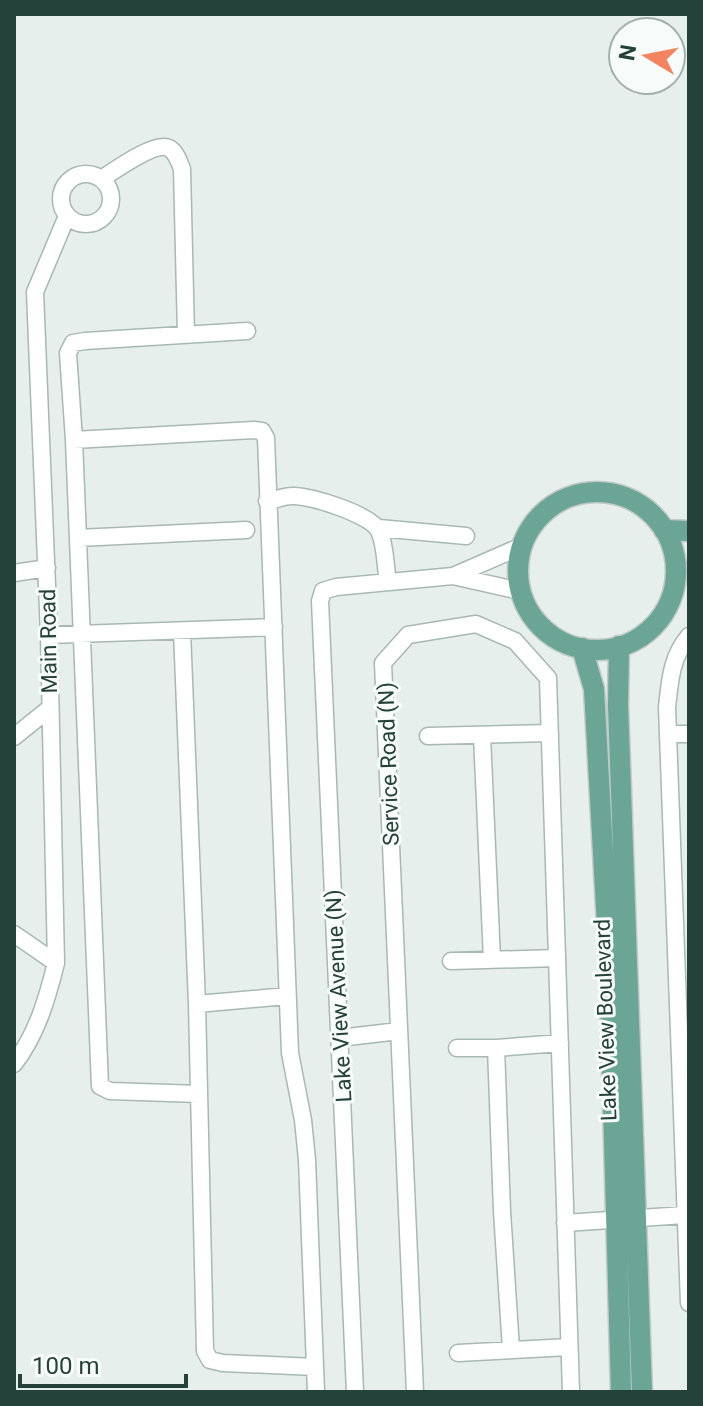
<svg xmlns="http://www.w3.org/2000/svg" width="703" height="1406" font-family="Roboto,sans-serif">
<rect width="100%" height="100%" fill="#e6efeb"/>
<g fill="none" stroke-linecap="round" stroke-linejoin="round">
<defs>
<path id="minor" d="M61 199a25 25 0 1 1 50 0a25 25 0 1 1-50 0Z
M101,179c13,-8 54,-38 68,-31 7,4 10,13 13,21l4,166
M74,440l180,-10 8,1 4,7 24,615 13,67 4,40 9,232
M267,501c8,-1 17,-5 25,-5 18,-1 80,19 87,35 7,15 6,35 9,51
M379,528l87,8
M78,538l168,-8
M14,573l33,-5
M453,576l67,15
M182,631l15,373 8,347 5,9 13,3 92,4
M49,635l225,-8
M689,636c-18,21 -19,45 -22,71l22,596
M668,734h21
M482,735l10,225
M428,736l122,-3
M14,737l36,-29
M14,934l42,29
M451,961l106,-3
M197,1004l90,-8
M339,1038l60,-7
M457,1048h39l64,-5
M496,1048l6,163 9,138
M14,1064c23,-30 33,-65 42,-101l-7,-328 -14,-343 32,-76
M199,1094l-89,-3 -10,-5 -26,-646 -6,-87 5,-10 12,-2 162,-10
M565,1223l120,-8
M458,1353l111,-6
M355,1392l-35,-791 3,-10 13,-4 117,-11 69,-30
M415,1392l-32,-729 25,-28 68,-11 39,17 33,37 23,714"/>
<path id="major" d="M518 571a79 79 0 1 1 158 0a79 79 0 1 1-158 0Z
M664,530l25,1
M619,646l-1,59 24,687
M582,648l12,41 15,273 12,430"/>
</defs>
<!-- minor casing -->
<use href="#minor" stroke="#a8b8b2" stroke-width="19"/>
<!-- major casing -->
<use href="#major" stroke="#c2cac8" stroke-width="23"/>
<!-- minor -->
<use href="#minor" stroke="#fff" stroke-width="16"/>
<!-- major -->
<use href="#major" stroke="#6aa596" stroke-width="20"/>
</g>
<g text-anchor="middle" stroke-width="6" stroke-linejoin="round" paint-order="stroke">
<!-- street labels -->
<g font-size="22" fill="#24423a" stroke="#f7fbf9">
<text transform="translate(48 641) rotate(-91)" y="8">Main Road</text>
<text transform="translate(388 764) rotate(-92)" y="8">Service Road (N)</text>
<text transform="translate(338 996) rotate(-93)" y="8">Lake View Avenue (N)</text>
<text transform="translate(605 1020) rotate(-92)" y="8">Lake View Boulevard</text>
</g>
</g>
<!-- border -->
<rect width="703" height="1406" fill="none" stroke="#24423a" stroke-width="32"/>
<!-- north arrow -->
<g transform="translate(647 56) rotate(280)"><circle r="38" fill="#f7fbf9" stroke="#a3b1ad" stroke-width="2"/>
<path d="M0-6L14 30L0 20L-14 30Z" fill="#f4845f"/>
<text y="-12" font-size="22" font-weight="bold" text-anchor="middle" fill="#24423a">N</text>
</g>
<!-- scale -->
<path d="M20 1374v12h166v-12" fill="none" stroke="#24423a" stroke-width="4"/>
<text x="32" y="1374" font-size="24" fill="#24423a" stroke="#f7fbf9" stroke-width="6" paint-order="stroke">100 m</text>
</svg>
